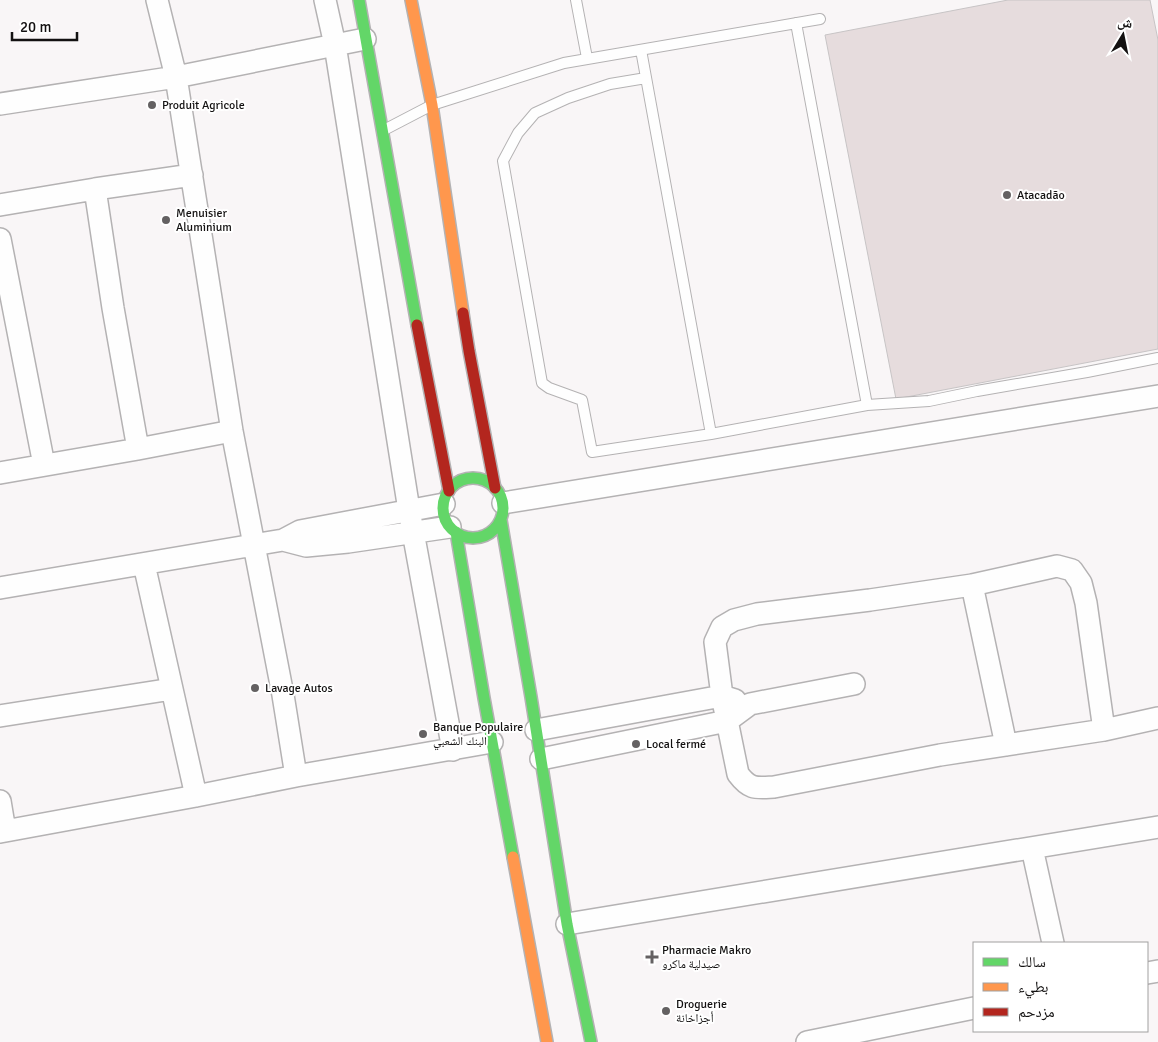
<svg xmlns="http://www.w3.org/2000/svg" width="1158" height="1042" font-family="Signika,'Noto Naskh Arabic',sans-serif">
<rect width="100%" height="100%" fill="#f9f6f7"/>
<path fill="#e6dcdd" stroke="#c7c4c5" d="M 1008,0 L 1150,0 L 1158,40 L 1158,349 L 896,399 L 825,35 Z"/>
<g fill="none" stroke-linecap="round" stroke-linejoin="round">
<g stroke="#b4b2b3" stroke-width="12">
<path id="lane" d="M 576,0 L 587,58
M 796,23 L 867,405
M 641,50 L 711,434
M 646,78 L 610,84 L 568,98 L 535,113 L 518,133 L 503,161 L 542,383 L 549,388 L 582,400 L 592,452 L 711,434 L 867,405 L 929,401 L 977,391 L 1087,372 L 1158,358
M 384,130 L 432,105 L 564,63 L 820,19"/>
</g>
<g stroke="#b4b2b3" stroke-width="24">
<path id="street" d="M 157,0 L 176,77 L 232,431 L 283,695 L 296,776
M 325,0 L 335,45 L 409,510 L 453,750
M 0,104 L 176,77 L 365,39
M 95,189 L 113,308 L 138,449
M 0,205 L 95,189 L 192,175
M 0,239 L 44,465
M 0,473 L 138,449 L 232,431
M 503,503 L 1158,396
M 283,540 L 306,546 L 348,542 L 450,527
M 144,564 L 196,796
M 972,585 L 1006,745
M 0,588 L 283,540 L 300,531 L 444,504
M 0,716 L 172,689
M 536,730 L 722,696 L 735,700
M 1104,730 L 1086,603 L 1081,583 L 1072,570 L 1057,566 L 972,585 L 870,600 L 757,614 L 734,620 L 722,627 L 715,642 L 722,696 L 738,774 C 750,790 756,788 774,787 L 940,755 L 1104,730 L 1158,718
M 541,759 L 727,721 L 750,704 L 854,684
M 0,801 L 5,831
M 0,832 L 196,796 L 296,776 L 492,742
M 1032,848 L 1053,943
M 567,924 L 1158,827
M 1147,973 L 1158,971
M 807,1042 L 974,1008"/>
</g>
<g stroke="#b4b2b3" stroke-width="14">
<path id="fast" d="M 359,0 L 417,325
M443 508a30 30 0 1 1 60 0a30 30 0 1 1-60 0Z
M 501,520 L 531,697 L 567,924 L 591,1042
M 456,532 L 484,698 L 513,857"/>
</g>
<g stroke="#b4b2b3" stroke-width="14">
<path id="slow" d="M 411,0 L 432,105 L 463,313
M 513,857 L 547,1042"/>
</g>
<g stroke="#b4b2b3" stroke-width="14">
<path id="jam" d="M 463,313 L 469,351 L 495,488
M 417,325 L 449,491"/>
</g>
<use href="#lane" stroke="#fefefe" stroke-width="10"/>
<use href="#street" stroke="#fefefe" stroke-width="21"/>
<use href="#fast" stroke="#63d668" stroke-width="11"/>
<use href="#slow" stroke="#ff974d" stroke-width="11"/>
<use href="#jam" stroke="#b3261e" stroke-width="11"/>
</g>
<g fill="#646162" stroke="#fff" stroke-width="2">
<circle cx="152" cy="105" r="5"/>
<circle cx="1007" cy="195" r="5"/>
<circle cx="166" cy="220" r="5"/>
<circle cx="255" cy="688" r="5"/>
<circle cx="423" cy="734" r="5"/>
<circle cx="636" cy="744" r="5"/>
<path d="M649.5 949.5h5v5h5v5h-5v5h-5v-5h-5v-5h5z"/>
<circle cx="666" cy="1011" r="5"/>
</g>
<g text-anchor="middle" stroke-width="4" stroke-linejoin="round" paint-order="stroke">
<g font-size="12" fill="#131111" stroke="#fff" text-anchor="start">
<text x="162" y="109">Produit Agricole</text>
<text x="1017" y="199">Atacadão</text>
<text x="176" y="217">Menuisier<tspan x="176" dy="14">Aluminium</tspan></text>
<text x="265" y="692">Lavage Autos</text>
<text x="433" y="731">Banque Populaire<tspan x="433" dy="14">البنك الشعبي</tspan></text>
<text x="646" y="748">Local fermé</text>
<text x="662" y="954">Pharmacie Makro<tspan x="662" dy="14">صيدلية ماكرو</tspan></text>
<text x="676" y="1008">Droguerie<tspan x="676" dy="14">أجزاخانة</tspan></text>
</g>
</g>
<rect x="973" y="942" width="175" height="90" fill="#ffffff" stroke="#a1a0a0"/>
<rect x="983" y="958" width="25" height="8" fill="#63d668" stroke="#a1a0a0"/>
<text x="1018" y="967" font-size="15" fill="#131111">سالك</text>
<rect x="983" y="983" width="25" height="8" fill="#ff974d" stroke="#a1a0a0"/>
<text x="1018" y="992" font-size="15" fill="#131111">بطيء</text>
<rect x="983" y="1008" width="25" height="8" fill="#b3261e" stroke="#a1a0a0"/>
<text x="1018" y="1017" font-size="15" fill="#131111">مزدحم</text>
<g transform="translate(1123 35) rotate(10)" stroke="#ffffff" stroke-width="4" paint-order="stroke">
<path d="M0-4L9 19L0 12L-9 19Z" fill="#131111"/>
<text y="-8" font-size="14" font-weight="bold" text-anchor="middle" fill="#131111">ش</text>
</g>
<path d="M12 32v8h65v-8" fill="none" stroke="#131111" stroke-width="2.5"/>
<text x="20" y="32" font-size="15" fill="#131111" stroke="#ffffff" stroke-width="4" paint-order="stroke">20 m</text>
</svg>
